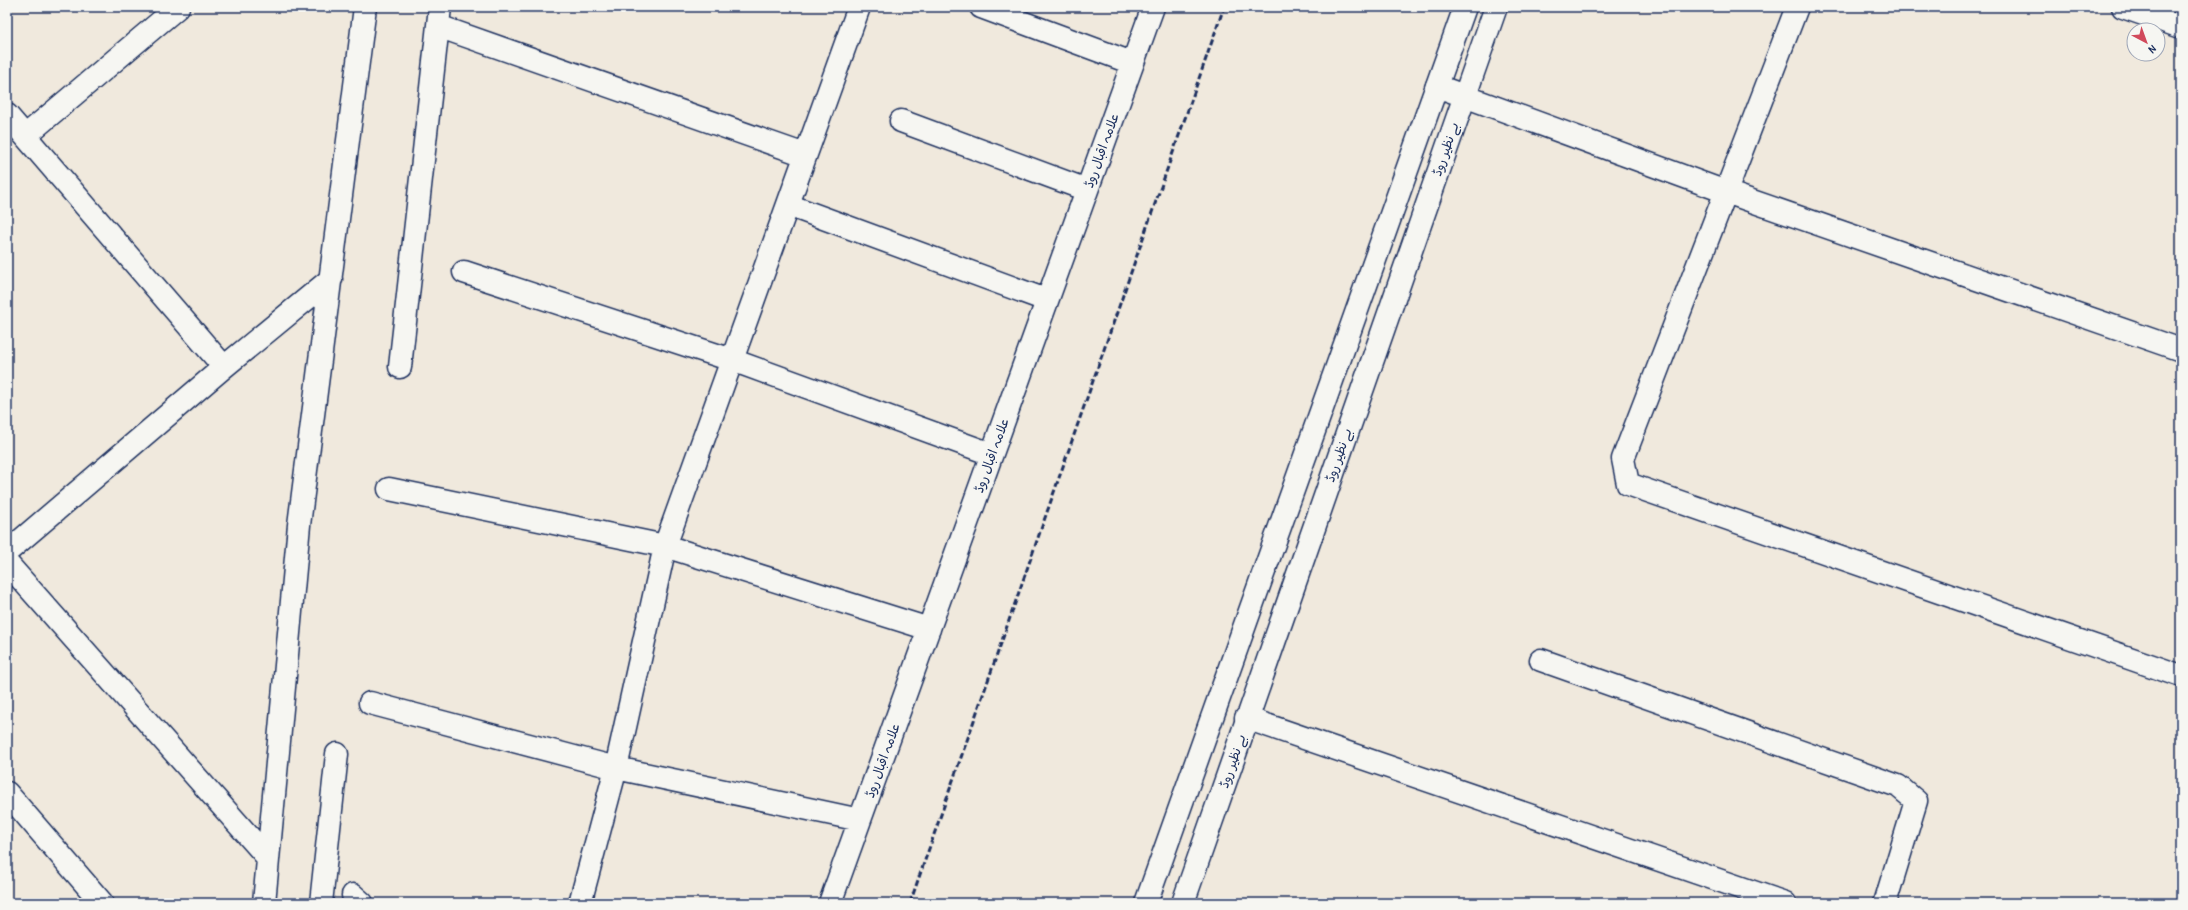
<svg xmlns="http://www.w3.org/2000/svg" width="2188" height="910" font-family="'Patrick Hand','Playpen Sans Arabic',sans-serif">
<rect width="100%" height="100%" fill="#f0e9dd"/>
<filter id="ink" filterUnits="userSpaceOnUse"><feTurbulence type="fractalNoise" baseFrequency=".025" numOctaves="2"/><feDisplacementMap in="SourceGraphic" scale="8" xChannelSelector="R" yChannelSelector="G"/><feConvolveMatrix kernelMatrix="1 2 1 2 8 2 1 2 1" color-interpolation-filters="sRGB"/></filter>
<g filter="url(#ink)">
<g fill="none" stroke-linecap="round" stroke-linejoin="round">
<g stroke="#1b2f5e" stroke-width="25">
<path id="minor" d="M 981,7 L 1132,63
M 1797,7 L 1623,459 L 1628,484 L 2181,676
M 2123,7 L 2181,27
M 438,26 L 805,155
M 1437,86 L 1726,192 L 2181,350
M 7,115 L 224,367
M 901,121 L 1087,190
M 25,136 L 178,7
M 788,205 L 1046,300
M 464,272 L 732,360 L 991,454
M 400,367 L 440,7
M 389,489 L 665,546 L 929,629
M 7,552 L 224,367 L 331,279
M 7,563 L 268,858
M 1541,660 L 1898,786 L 1916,801 L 1885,903
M 370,703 L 616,768 L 860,820
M 1246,718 L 1785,903
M 7,793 L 102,903
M 353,895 L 362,903
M 264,903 L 299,525 L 365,7
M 321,903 L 337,754
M 580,903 L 616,768 L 665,546 L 859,7
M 830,903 L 1153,7"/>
</g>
<g stroke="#1b2f5e" stroke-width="25">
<path id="major" d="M 1146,903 L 1465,7
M 1183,903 L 1496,7"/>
</g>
<use href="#minor" stroke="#f6f6f2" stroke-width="22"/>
<use href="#major" stroke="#f6f6f2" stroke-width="22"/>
<path stroke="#1b2f5e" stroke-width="3" stroke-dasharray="6 3" stroke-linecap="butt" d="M 910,903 L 1224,7"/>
</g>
</g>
<g text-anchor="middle" stroke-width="3" stroke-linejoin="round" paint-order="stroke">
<g font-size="13" fill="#1b2f5e" stroke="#f6f6f2">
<text transform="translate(1445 149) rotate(-71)" y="5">بے نظیر روڈ</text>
<text transform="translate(1101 150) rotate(-70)" y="5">علامہ اقبال روڈ</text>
<text transform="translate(991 455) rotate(-70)" y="5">علامہ اقبال روڈ</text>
<text transform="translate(1338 455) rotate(-71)" y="5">بے نظیر روڈ</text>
<text transform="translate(882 760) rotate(-70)" y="5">علامہ اقبال روڈ</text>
<text transform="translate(1232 761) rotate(-71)" y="5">بے نظیر روڈ</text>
</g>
</g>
<rect width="2188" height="910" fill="none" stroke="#f6f6f2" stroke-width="24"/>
<rect x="12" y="12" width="2164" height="886" fill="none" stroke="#1b2f5e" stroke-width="1.5" filter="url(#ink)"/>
<g transform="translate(2146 42) rotate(139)"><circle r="19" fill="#f6f6f2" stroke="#9ea6b7"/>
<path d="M0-3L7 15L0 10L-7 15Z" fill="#d1495b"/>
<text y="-6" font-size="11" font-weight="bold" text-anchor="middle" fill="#1b2f5e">N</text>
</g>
</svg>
